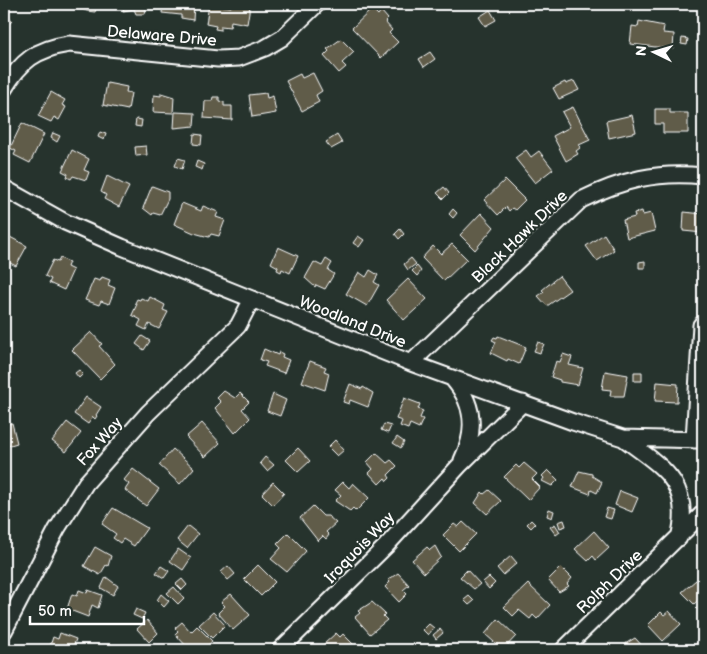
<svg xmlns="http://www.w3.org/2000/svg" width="707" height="654" font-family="'Balsamiq Sans',sans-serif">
<rect width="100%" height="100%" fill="#26332d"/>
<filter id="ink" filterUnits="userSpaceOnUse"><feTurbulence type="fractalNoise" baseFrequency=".02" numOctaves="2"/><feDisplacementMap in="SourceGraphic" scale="10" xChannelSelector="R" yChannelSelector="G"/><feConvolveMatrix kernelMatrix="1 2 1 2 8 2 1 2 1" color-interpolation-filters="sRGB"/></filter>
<g filter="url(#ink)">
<path fill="#615c4a" stroke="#fff" d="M 80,4 L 97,4 L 96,9 L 95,12 L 87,11 L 79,8 Z
M 115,4 L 147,4 L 145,14 L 136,14 L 134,9 L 123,11 L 124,8 L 115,7 Z
M 163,4 L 194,4 L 193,20 L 181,18 L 181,15 L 162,13 Z
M 209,4 L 231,7 L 232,4 L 250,6 L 247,24 L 231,21 L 230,27 L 221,26 L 221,30 L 215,29 L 216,26 L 206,24 Z
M 372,9 L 378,15 L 381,11 L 388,19 L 385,22 L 392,30 L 389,33 L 398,42 L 381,58 L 352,28 Z
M 490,10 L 496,20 L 485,26 L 479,17 Z
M 4,12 L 12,21 L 6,27 L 4,24 Z
M 639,21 L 664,26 L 663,33 L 674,34 L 673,49 L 630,44 L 632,26 L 638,27 Z
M 682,38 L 688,39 L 687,45 L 681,44 Z
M 341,39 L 354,52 L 342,63 L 346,67 L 339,73 L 324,56 L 329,51 L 327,49 Z
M 430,52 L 435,59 L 424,67 L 419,59 Z
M 313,73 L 322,91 L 316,95 L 319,102 L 302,111 L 286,81 L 300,74 L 302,78 Z
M 574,81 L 579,90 L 559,99 L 553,88 L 565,82 L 566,84 Z
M 107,83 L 127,87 L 126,92 L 131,93 L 128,110 L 103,105 Z
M 51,92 L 65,100 L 62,105 L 66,107 L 59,120 L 54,117 L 51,122 L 38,116 Z
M 161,93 L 174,97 L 173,113 L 153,112 L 154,95 L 161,96 Z
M 266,93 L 267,98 L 273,96 L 276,113 L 252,117 L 249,95 Z
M 213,97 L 219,97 L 219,101 L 224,102 L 224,106 L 232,106 L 232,120 L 204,118 L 205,101 L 212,101 Z
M 573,107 L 590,140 L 579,145 L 580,148 L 576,151 L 578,154 L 566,161 L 553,136 L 570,127 L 562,112 Z
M 655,109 L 670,109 L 670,113 L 688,113 L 688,133 L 663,133 L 663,124 L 655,124 Z
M 175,112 L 195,113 L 194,126 L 174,128 Z
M 700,113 L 703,113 L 703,133 L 699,133 Z
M 632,115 L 636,132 L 609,138 L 606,121 Z
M 136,119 L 142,120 L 141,127 L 135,126 Z
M 22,123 L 44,134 L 30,163 L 14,155 L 16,151 L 10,148 Z
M 100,132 L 106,134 L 104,140 L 98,137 Z
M 53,133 L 60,136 L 57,142 L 51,138 Z
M 194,134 L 202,135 L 201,145 L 193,144 Z
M 337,135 L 342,143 L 331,149 L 326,142 Z
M 146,146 L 147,155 L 136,156 L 135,147 Z
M 72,150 L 89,159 L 84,170 L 89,172 L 86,180 L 73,176 L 71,179 L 67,177 L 68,174 L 62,171 Z
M 526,150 L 531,157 L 539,151 L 553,169 L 535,183 L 515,158 Z
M 178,158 L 185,160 L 182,169 L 175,166 Z
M 197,161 L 204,164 L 202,170 L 195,167 Z
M 107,176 L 129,187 L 119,207 L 104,199 L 106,195 L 101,192 Z
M 505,180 L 525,200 L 515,210 L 512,208 L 509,211 L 506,207 L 498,215 L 484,200 Z
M 152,186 L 168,192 L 168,199 L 160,215 L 153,213 L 152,215 L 143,208 Z
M 444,187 L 449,193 L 443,199 L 437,193 Z
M 182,203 L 201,211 L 203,206 L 218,212 L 216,217 L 225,220 L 219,236 L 211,234 L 209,237 L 194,233 L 174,224 Z
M 453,209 L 457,213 L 453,218 L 449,214 Z
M 642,211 L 643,215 L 651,213 L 655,231 L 627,238 L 623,220 L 635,217 L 634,213 Z
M 684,212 L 703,214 L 703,233 L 683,231 Z
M 481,213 L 494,227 L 475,250 L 460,235 Z
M 400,229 L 404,234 L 399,239 L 395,234 Z
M 604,234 L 614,250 L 597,261 L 586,246 Z
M 8,236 L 27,246 L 16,266 L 10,263 L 8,267 L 4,265 L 4,243 Z
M 358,236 L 364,240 L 359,247 L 353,243 Z
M 452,244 L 467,259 L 444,281 L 422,258 L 433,246 L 441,254 Z
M 278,247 L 298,256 L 290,273 L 282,269 L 281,272 L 277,270 L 278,267 L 271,263 Z
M 60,258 L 69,262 L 67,267 L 73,270 L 64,290 L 49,283 L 51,279 L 45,276 L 53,260 L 58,262 Z
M 411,258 L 416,264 L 408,270 L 404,264 Z
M 326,259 L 332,263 L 328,270 L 334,274 L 325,289 L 316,285 L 315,287 L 305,278 L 314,262 L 322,266 Z
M 645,261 L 645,268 L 639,268 L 639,262 Z
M 417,266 L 421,271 L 417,276 L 412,271 Z
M 370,270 L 378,275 L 374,282 L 379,285 L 367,306 L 346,294 L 359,272 L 366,277 Z
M 559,276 L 570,290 L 547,306 L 538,296 L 544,292 L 542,290 Z
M 102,277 L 110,280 L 108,285 L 115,288 L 109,304 L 101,301 L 99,305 L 85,300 L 94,279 L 100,281 Z
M 408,279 L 427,299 L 404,320 L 386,300 Z
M 150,297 L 165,305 L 163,310 L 168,312 L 159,329 L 149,324 L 146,330 L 138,326 L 141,320 L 132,315 L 137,304 L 135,303 L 137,299 L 140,300 L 141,298 L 148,301 Z
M 91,332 L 102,344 L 99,346 L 115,364 L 100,379 L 72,350 Z
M 142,336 L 150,341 L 144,350 L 136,344 Z
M 498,336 L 526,347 L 519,364 L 508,359 L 507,361 L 491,353 L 496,342 L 492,340 L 494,337 L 497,338 Z
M 538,342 L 544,344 L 540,353 L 534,351 Z
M 264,349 L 278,355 L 279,352 L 283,354 L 282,357 L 289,360 L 284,373 L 265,366 L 267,362 L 260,360 Z
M 563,354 L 572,357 L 569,365 L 583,368 L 578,385 L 560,382 L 560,380 L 551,377 L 556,361 L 560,362 Z
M 310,361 L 326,367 L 324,371 L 329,373 L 325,390 L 302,382 Z
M 4,369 L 5,373 L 9,372 L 11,379 L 7,380 L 9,388 L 4,389 Z
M 79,370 L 83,374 L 79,378 L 75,373 Z
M 605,371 L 628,375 L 624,396 L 610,396 L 611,390 L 602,389 Z
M 634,372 L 642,372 L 642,381 L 634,381 Z
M 657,382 L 678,384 L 677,402 L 655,401 Z
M 350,384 L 362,389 L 363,387 L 373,393 L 368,407 L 350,400 L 349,404 L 343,402 Z
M 224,391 L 235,398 L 240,393 L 249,402 L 242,409 L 250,418 L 235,433 L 215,408 L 221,402 L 217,398 Z
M 273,394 L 286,400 L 280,416 L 267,411 Z
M 86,397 L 101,407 L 96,415 L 97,416 L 95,419 L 93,417 L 88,424 L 74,414 Z
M 404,398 L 420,404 L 418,409 L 423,411 L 420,418 L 423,419 L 419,428 L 410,424 L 408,429 L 400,426 L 402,421 L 396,419 Z
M 4,420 L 5,425 L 12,423 L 17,443 L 4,447 Z
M 67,422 L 81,433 L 66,452 L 52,441 Z
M 202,423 L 220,443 L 205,457 L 186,437 Z
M 384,424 L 391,426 L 388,433 L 381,430 Z
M 397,437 L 404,442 L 401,448 L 393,443 Z
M 335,440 L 344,450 L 337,456 L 328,447 Z
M 298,448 L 310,461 L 298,472 L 286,460 Z
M 173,449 L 194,468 L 180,484 L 159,465 Z
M 376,453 L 387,463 L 391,460 L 397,466 L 388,475 L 390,478 L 387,481 L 385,478 L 379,484 L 369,473 L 373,469 L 367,462 Z
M 265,457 L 274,465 L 267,471 L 260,463 Z
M 524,463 L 537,474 L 532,479 L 540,487 L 528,500 L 504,477 L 516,465 L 519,468 Z
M 133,469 L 159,489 L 146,506 L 125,490 L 129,484 L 124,480 Z
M 548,470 L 558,480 L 552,486 L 542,481 L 544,478 L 542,476 Z
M 579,471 L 592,474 L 592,476 L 602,482 L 597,493 L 591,490 L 590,494 L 572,487 Z
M 273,482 L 284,493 L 273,505 L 262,494 Z
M 343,482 L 349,488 L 353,483 L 369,498 L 356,511 L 353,508 L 350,511 L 335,501 L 341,495 L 335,490 Z
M 489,490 L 501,501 L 487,514 L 475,503 L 482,492 L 484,494 Z
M 620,491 L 638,498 L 632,512 L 615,505 Z
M 313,506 L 323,516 L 328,516 L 336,523 L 326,532 L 329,535 L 326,539 L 323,536 L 318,541 L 300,518 Z
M 113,508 L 147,528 L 134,546 L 123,539 L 120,543 L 113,538 L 116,534 L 102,524 Z
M 607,508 L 614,510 L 611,519 L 604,517 Z
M 549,509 L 554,511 L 552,518 L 547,516 Z
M 531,520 L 535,524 L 531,528 L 527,524 Z
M 564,520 L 566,526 L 560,528 L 558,522 Z
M 463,522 L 476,534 L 459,551 L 443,535 L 454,524 L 458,527 Z
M 555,524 L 560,532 L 556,535 L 550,527 Z
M 188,526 L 198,534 L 187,548 L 177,540 Z
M 594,531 L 609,548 L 596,560 L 593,556 L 588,561 L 575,549 Z
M 288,533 L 306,551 L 287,572 L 271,559 L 281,548 L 277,544 Z
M 435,546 L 441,557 L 424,573 L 412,560 L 427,547 L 430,550 Z
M 95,547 L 111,556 L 108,566 L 106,565 L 100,575 L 84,566 Z
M 178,549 L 191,558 L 183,570 L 170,561 Z
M 511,556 L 517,563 L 503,575 L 497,568 Z
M 258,565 L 275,582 L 261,596 L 244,579 Z
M 161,566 L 169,571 L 164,578 L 156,573 Z
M 228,566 L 235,574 L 228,580 L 221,572 Z
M 561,567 L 572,578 L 567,584 L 569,586 L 559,592 L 548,580 Z
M 467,570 L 480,584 L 474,589 L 460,577 Z
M 398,573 L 409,585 L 403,590 L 407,594 L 399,602 L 385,587 L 390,582 L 388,580 Z
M 106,577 L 118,586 L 113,595 L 101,588 Z
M 489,577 L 495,583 L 489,589 L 483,582 Z
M 182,579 L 187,585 L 182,590 L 176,584 Z
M 696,580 L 703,588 L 703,596 L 694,604 L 682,592 Z
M 528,584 L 550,605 L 537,619 L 533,615 L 530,619 L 519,610 L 513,616 L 504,607 Z
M 174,587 L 184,598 L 178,604 L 167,593 Z
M 79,590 L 87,593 L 88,590 L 102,595 L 98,608 L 92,605 L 88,617 L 67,609 L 72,594 L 77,596 Z
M 161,594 L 169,601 L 164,607 L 157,600 Z
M 231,594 L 250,615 L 233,630 L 218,613 L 225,606 L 221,602 Z
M 469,596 L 474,601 L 469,605 L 464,600 Z
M 372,602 L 385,614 L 383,616 L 387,620 L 370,634 L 355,617 L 360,613 L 358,611 Z
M 136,609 L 145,613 L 142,619 L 133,615 Z
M 669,611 L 681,624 L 663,641 L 648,625 L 661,612 L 664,615 Z
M 213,612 L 225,625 L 212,638 L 199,625 Z
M 498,619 L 516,636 L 503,650 L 485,634 Z
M 147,620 L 158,633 L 149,642 L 137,629 Z
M 182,622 L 191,632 L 197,626 L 212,641 L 208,646 L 211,649 L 190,650 L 175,634 L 178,631 L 175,628 Z
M 429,624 L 434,628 L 428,635 L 423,630 Z
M 440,629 L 443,633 L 436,639 L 433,635 Z
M 60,633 L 76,639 L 72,650 L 53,650 L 54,648 L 50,646 L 53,637 L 58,639 Z
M 336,633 L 340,637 L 343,634 L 355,646 L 350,650 L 328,650 L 323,645 Z
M 635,638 L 646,650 L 623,650 L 627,647 L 625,644 Z"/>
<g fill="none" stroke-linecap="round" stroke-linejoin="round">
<g stroke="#fff" stroke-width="19">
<path id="minor" d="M 4,89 C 21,61 36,49 69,44 L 218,59 L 239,58 L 265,48 L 282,38 L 317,4
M 4,188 L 65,222 L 122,247 L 411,363 L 573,422 L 623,438 L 703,440
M 411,363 L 581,200 C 622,180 657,171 703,176
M 452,378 C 474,403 477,430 462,460
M 623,438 C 662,467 693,483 679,538
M 694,440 L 701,325 L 703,325
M 4,631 L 57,529 L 86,483 L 148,413 L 238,326 L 252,299
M 280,650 L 386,546 L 459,466 L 523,403
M 563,650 L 703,513"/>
</g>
<use href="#minor" stroke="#26332d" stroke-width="15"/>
</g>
</g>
<g text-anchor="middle" stroke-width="4.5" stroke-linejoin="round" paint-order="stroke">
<g font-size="16" fill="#fff" stroke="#26332d">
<text transform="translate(162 35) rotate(5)" y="6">Delaware Drive</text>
<text transform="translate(519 236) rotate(-44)" y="6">Black Hawk Drive</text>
<text transform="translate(353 321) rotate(22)" y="6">Woodland Drive</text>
<text transform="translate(99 441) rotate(-48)" y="6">Fox Way</text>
<text transform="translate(359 547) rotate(-46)" y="6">Iroquois Way</text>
<text transform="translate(609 581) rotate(-44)" y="6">Rolph Drive</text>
</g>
</g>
<rect width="707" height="654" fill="none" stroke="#26332d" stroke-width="20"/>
<rect x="10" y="10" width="687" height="634" fill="none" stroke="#fff" stroke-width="2" filter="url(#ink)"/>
<g transform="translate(654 52) rotate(275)" stroke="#26332d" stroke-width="4" paint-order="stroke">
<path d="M0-4L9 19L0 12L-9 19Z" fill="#ffffff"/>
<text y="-8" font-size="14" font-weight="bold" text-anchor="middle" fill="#ffffff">N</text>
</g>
<path d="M30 616v8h114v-8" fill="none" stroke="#ffffff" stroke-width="2.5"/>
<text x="38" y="616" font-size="15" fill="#ffffff" stroke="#26332d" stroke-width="4" paint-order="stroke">50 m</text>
</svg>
